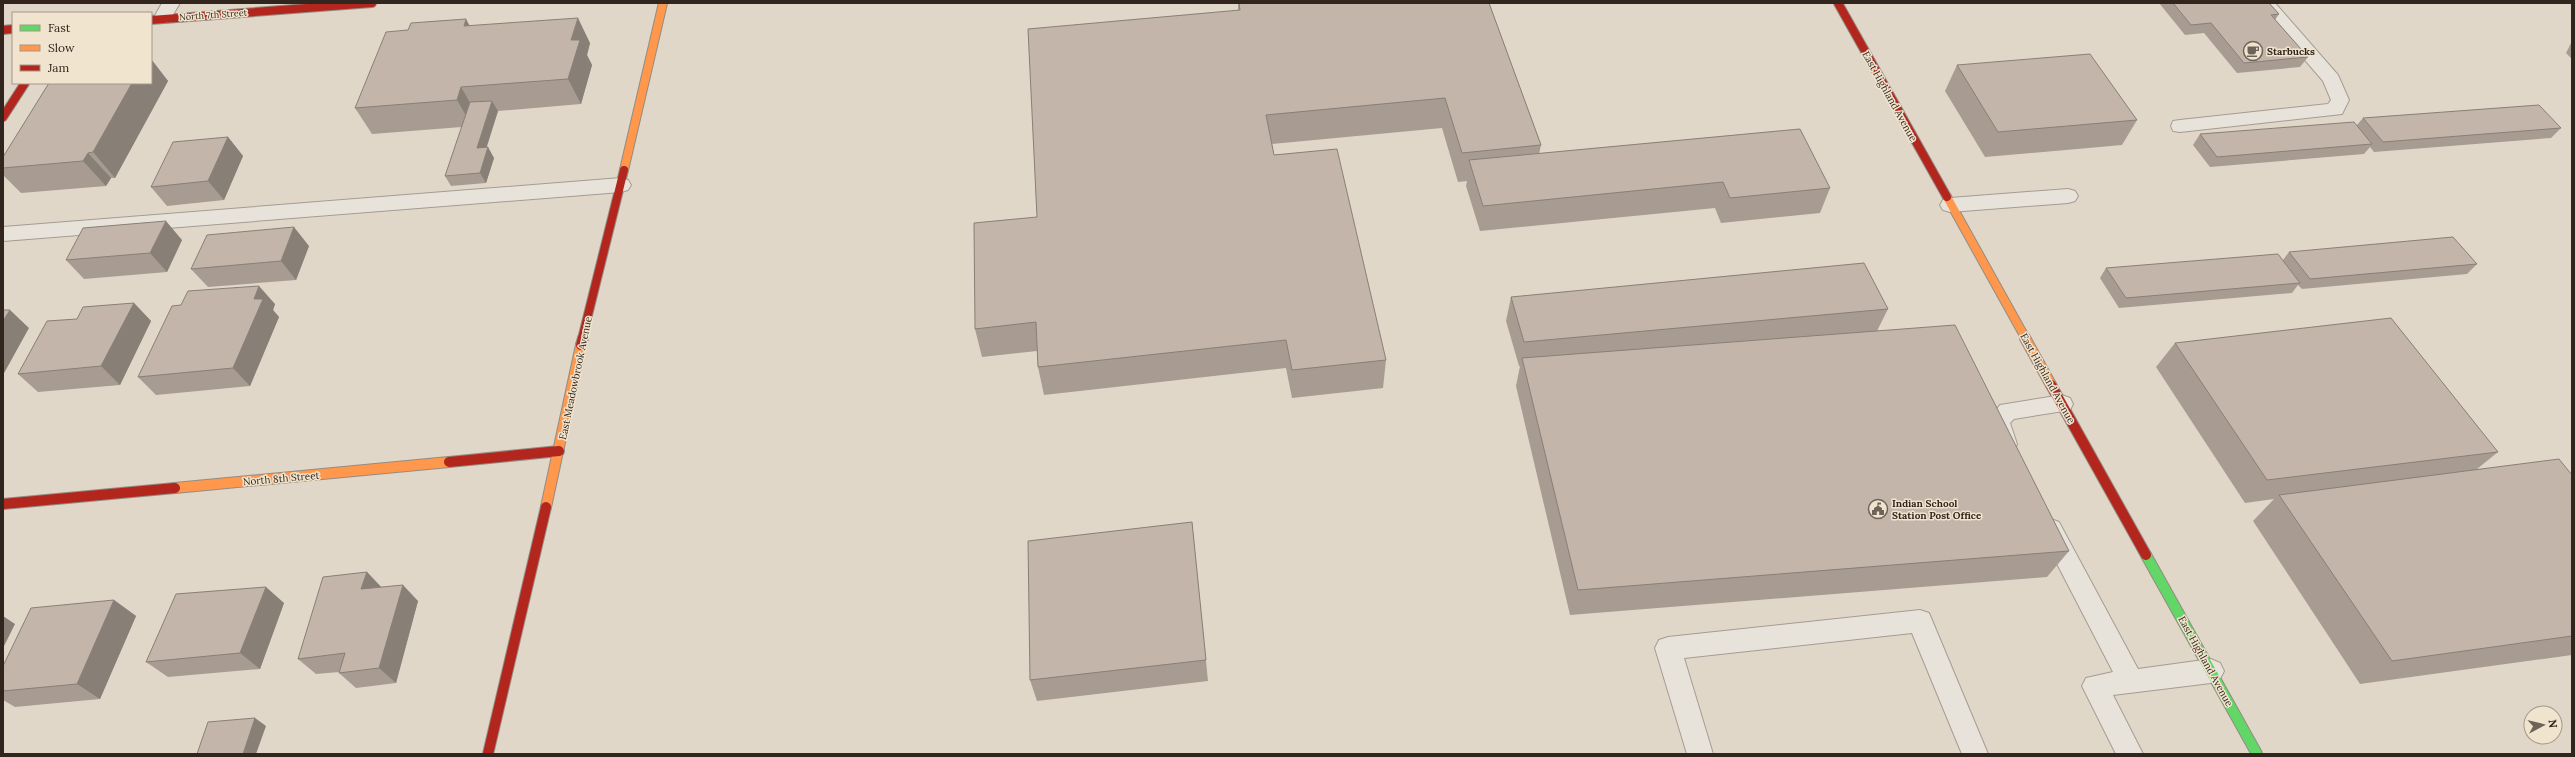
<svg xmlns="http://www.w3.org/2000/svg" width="2575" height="757" font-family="Lora,serif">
<rect width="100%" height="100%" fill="#e0d7c9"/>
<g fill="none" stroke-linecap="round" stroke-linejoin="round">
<g stroke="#a49c93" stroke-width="2">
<path id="lane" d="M 162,3 L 180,3 L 168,23 L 156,23 L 153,19 Z
M 2256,3 L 2275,3 L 2338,75 L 2349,100 L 2342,114 L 2180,132 L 2173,131 L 2171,126 L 2173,121 L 2180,120 L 2328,104 L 2331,100 L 2323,81 Z
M 621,178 L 628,180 L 631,185 L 628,190 L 621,192 L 3,241 L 3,227 Z
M 2068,189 L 2075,191 L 2078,196 L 2075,201 L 2068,203 L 1950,212 L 1943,210 L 1940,205 L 1943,200 L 1950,198 Z
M 2062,395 L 2070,398 L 2073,404 L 2070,410 L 2014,419 L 2010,423 L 2017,444 L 2014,451 L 2006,453 L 1998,451 L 1987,421 L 2000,405 Z
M 2051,519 L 2059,522 L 2138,669 L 2211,659 L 2220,663 L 2224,671 L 2220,679 L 2211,683 L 2113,695 L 2143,754 L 2116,754 L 2082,686 L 2086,678 L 2113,672 L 2039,529 L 2043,522 Z
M 1920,610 L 1929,613 L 1988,754 L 1962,754 L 1912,633 L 1684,658 L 1713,754 L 1687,754 L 1655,648 L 1659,640 L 1668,637 Z"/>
</g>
<g stroke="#948c83" stroke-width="12">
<path id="fast" d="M 2146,555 L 2257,754"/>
</g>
<g stroke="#948c83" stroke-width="10">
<path id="slow-far1" d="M 624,170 L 663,3
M 1947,197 L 2026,339"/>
</g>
<g stroke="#948c83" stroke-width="12">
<path id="slow" d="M 2025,338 L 2051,385
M 175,488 L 449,462
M 546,507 L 581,345"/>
</g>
<g stroke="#948c83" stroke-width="10">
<path id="jam-far1" d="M 1838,3 L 1947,197
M 151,20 L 372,3
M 3,30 L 13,29
M 3,117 L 25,83
M 582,339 L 624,170"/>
</g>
<g stroke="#948c83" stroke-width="12">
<path id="jam" d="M 581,345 L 583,338
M 2051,385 L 2146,555
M 449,462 L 559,451
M 3,504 L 175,488
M 488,754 L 546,507"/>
</g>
<use href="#lane" fill="#e8e3da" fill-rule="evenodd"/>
<use href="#fast" stroke="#63d668" stroke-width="10"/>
<use href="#slow-far1" stroke="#ff974d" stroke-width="8"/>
<use href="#slow" stroke="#ff974d" stroke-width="10"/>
<use href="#jam-far1" stroke="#b3261e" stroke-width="8"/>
<use href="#jam" stroke="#b3261e" stroke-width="10"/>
</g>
<path fill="#a89c92" d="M 1238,3 L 1489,3 L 1541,145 L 1539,154 L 1830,188 L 1820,213 L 1721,223 L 1715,208 L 1480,231 L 1466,186 L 1467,181 L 1458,182 L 1442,128 L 1272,144 L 1274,155 L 1386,360 L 1383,388 L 1292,398 L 1286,368 L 1044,395 L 1038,367 L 1037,351 L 982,357 L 975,329 L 1037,217 L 1238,10 Z
M 2159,3 L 2269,3 L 2279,14 L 2275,20 L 2308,57 L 2300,67 L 2237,73 L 2204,33 L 2185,35 Z
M 470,26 L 590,43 L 587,55 L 592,65 L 581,104 L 498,111 L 486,147 L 494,158 L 486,183 L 451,186 L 445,176 L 462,127 L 372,134 L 355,108 Z
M 2572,41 L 2572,59 L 2566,53 Z
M 151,59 L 168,81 L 115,178 L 111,178 L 106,186 L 21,193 L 3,175 L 3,157 Z
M 1957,65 L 2137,120 L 2122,145 L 1985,157 L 1945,91 Z
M 2363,118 L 2561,128 L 2551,138 L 2374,152 L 2370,147 L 2364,154 L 2210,167 L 2193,145 L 2200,134 L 2357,125 Z
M 228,137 L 243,156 L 224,200 L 167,206 L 151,187 Z
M 182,240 L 167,272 L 84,279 L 66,260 Z
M 309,246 L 296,280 L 208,287 L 191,269 Z
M 2289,252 L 2477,264 L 2467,274 L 2302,289 L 2298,285 L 2292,293 L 2119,308 L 2100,278 L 2106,268 L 2283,260 Z
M 1511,297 L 1888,309 L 1877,331 L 2069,551 L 2047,577 L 1570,615 L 1516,386 L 1520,366 L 1519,366 L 1506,321 Z
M 134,303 L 151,321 L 120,385 L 38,392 L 18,374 Z
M 275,304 L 273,310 L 279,317 L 250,386 L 156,395 L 138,377 Z
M 2175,343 L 2498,452 L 2477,469 L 2572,475 L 2572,655 L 2360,684 L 2253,521 L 2274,499 L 2245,503 L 2156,367 Z
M 1192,522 L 1208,681 L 1037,701 L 1030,680 Z
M 367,572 L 381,587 L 418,601 L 396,683 L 356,688 L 339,673 L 339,672 L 316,674 L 298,659 Z
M 114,600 L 136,616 L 100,699 L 15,707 L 3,700 L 3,666 Z
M 284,603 L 260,669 L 168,677 L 146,662 Z"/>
<path fill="#887f77" d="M 578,18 L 590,43 L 587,55 L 592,65 L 581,104 L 568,79 L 571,40 Z
M 466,19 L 480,45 L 464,26 Z
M 151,59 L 168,81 L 115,178 L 93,152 L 132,83 L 151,83 Z
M 461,87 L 476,113 L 472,126 L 457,100 Z
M 492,101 L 498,111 L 483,159 L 477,148 Z
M 228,137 L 243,156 L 224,200 L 208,181 Z
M 488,147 L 494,158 L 486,183 L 480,173 Z
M 88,153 L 111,178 L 106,186 L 83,161 Z
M 166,221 L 182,240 L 167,272 L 150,253 Z
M 294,227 L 309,246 L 296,280 L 281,261 Z
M 259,286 L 275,304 L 273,310 L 279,317 L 250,386 L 233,368 L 254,299 Z
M 134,303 L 151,321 L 120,385 L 101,366 Z
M 10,310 L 29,328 L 3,375 L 3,321 Z
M 367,572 L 383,589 L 361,589 Z
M 403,585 L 418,601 L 396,683 L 379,668 Z
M 266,587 L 284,603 L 260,669 L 240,653 Z
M 114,600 L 136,616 L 100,699 L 77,684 Z
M 3,616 L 15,624 L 3,648 Z
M 255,718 L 266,726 L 256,754 L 243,754 Z"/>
<path fill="#c3b5aa" stroke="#887f77" d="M 1239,3 L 1489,3 L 1541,145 L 1462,153 L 1445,98 L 1266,115 L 1274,155 L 1337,149 L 1386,360 L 1292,370 L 1286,340 L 1038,367 L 1036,322 L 975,329 L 974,223 L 1037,217 L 1028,29 L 1240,10 Z
M 2173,3 L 2269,3 L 2279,14 L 2271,15 L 2308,57 L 2244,63 L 2211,23 L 2191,25 Z
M 578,18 L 571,40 L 580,40 L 568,79 L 461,87 L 457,100 L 355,108 L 386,32 L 408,30 L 411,23 L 466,19 L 464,26 Z
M 2090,54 L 2137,120 L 1998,132 L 1957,65 Z
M 49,83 L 132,83 L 93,152 L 88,153 L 83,161 L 3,168 L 3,157 Z
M 492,101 L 477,148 L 488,147 L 480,173 L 445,176 L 470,102 Z
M 2539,105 L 2561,128 L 2383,142 L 2363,118 Z
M 2354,122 L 2372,144 L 2217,157 L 2200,134 Z
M 1800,129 L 1830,188 L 1730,198 L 1723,182 L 1483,206 L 1469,160 Z
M 228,137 L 208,181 L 151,187 L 173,142 Z
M 166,221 L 150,253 L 66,260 L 83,228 Z
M 294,227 L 281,261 L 191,269 L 207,235 Z
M 2453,237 L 2477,264 L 2310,279 L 2289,252 Z
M 2278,254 L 2300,283 L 2126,298 L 2106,268 Z
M 1864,263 L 1888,309 L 1524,342 L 1511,297 Z
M 259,286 L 254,299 L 263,299 L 233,368 L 138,377 L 172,306 L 181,305 L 188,291 Z
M 134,303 L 101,366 L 18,374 L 47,321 L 77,319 L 83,307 Z
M 3,310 L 10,310 L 3,321 Z
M 2391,318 L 2498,452 L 2267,480 L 2175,343 Z
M 1955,325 L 2069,551 L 1578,590 L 1522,358 Z
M 2559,459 L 2572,475 L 2572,636 L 2392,661 L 2279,495 Z
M 1192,522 L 1206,660 L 1030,680 L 1028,541 Z
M 367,572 L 361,589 L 403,585 L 379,668 L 339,673 L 345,653 L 298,659 L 323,577 Z
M 266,587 L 240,653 L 146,662 L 176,594 Z
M 114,600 L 77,684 L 3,691 L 3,666 L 31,608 Z
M 255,718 L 243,754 L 197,754 L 208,722 Z"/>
<defs>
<g id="cafe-ring" transform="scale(1)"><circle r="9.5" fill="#f1e4ce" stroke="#6e6359" stroke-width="1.5"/><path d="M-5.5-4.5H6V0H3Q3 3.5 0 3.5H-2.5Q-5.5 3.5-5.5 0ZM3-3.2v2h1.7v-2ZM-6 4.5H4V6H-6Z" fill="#6e6359"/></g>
<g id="civic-ring" transform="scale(1)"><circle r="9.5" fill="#f1e4ce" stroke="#6e6359" stroke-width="1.5"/><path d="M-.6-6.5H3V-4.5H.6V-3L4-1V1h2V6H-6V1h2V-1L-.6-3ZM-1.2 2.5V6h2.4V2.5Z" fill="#6e6359"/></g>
</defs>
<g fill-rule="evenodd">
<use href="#cafe-ring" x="2253" y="51"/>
<use href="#civic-ring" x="1878" y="509"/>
</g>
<g text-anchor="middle" stroke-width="3" stroke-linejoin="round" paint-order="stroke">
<g font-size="9" fill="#31251d" stroke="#f1e4ce">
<text transform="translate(213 15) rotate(-4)" y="3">North 7th Street</text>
</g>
<g font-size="10" font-weight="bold" fill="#31251d" stroke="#f1e4ce" text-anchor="start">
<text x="2267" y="55">Starbucks</text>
<text x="1892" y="507">Indian School<tspan x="1892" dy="12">Station Post Office</tspan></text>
</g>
<g font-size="10" fill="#31251d" stroke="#f1e4ce">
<text transform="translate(1890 96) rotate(61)" y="4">East Highland Avenue</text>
<text transform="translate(575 378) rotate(-78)" y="4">East Meadowbrook Avenue</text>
<text transform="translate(2048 378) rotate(61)" y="4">East Highland Avenue</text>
<text transform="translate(281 478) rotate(-5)" y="4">North 8th Street</text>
<text transform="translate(2206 661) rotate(61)" y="4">East Highland Avenue</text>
</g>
</g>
<rect width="2575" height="757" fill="none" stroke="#31251d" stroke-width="8"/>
<rect x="12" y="12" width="140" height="72" fill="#f1e4ce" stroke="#a49887"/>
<rect x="20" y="25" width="20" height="6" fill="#63d668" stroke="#a49887"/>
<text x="48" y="32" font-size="12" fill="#31251d">Fast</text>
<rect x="20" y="45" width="20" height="6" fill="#ff974d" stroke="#a49887"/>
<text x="48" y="52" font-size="12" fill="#31251d">Slow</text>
<rect x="20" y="65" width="20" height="6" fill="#b3261e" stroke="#a49887"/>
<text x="48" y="72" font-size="12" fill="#31251d">Jam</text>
<g transform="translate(2543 725) rotate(83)"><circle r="19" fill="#f1e4ce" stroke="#a49887"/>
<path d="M0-3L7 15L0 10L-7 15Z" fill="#6e6359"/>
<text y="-6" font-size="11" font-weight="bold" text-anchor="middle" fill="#31251d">N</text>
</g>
</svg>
